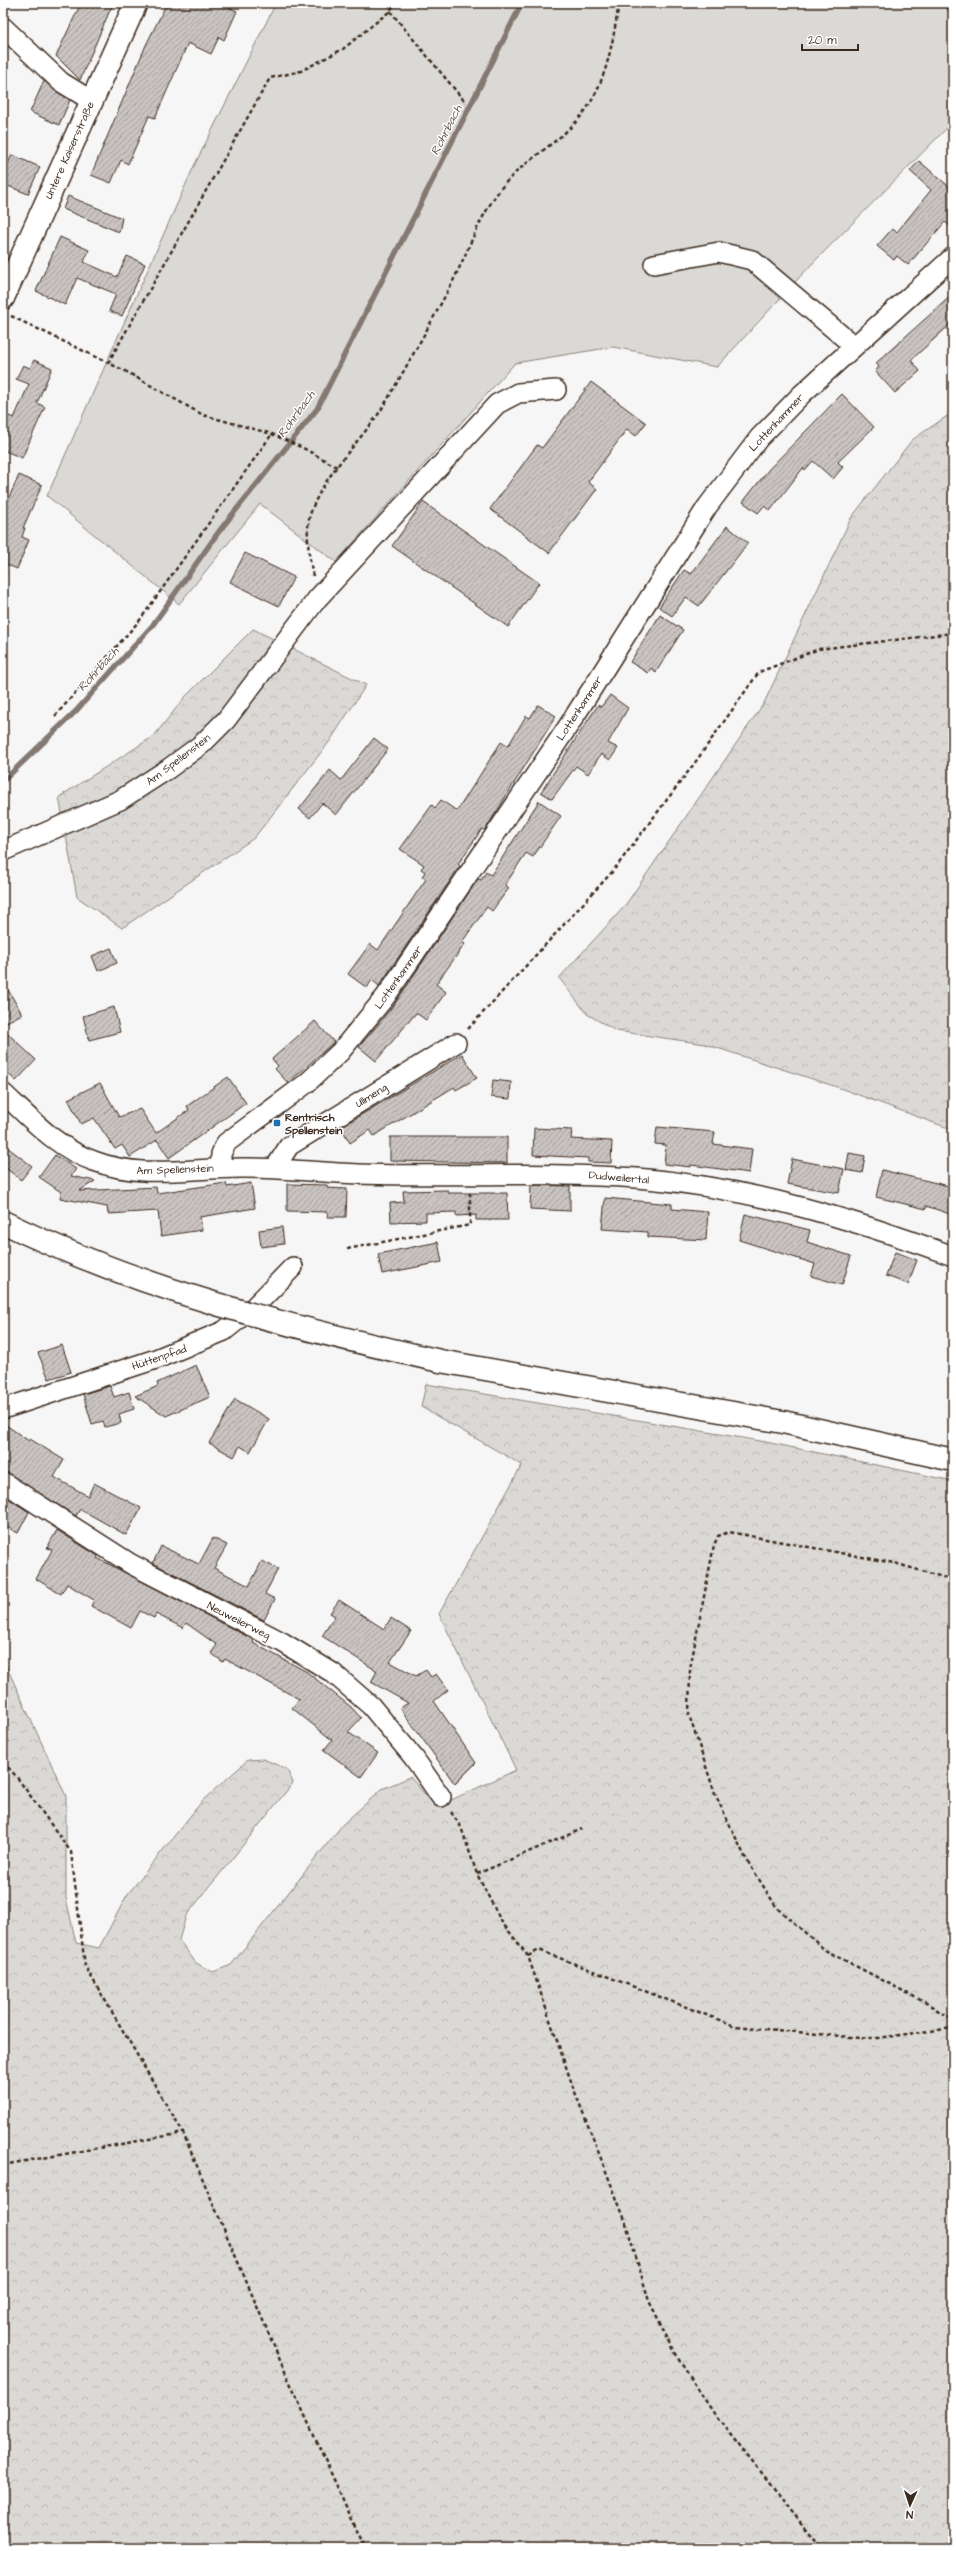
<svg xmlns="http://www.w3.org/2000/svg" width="956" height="2551" font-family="'Architects Daughter',sans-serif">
<defs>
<pattern id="forest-crowns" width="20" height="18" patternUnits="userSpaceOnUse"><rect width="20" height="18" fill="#dbd9d6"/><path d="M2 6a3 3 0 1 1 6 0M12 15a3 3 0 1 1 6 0" fill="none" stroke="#bdbab7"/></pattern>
<pattern id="building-hatch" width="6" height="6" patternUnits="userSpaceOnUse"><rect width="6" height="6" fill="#c9c3c1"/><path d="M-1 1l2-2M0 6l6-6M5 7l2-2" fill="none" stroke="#a49f9c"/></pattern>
</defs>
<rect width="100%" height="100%" fill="#f7f6f6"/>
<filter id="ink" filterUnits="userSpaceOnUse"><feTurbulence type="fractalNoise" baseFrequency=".025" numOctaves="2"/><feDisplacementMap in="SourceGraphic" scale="8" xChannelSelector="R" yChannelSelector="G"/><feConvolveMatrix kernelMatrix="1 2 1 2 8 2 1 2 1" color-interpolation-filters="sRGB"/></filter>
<g filter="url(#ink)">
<path fill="#dbd9d6" stroke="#8b827a" d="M 276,3 L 953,3 L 953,122 L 809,267 L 717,367 L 613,347 L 515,363 L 336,562 L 260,504 L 179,604 L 47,496 L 194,166 Z"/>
<path fill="url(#forest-crowns)" stroke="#8b827a" d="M 953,412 L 953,1130 L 840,1088 L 705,1044 L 616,1031 L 587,1014 L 559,978 L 624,907 L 764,703 L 851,518 L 912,440 Z
M 253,629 L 366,685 L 330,741 L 254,838 L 122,928 L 77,897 L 59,797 L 154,736 L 185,697 Z
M 426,1384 L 766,1442 L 953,1481 L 953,2548 L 3,2548 L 3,1659 L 66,1796 L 66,1898 L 76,1943 L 99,1948 L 127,1895 L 203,1800 L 248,1760 L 263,1759 L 287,1769 L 293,1783 L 186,1916 L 179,1940 L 196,1963 L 213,1972 L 231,1965 L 343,1824 L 382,1789 L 410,1777 L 436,1807 L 516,1770 L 439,1614 L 522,1465 L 421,1407 Z"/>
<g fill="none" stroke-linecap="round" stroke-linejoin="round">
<path stroke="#847972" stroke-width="5.5" d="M 3,781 L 76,711 L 152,626 L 220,530 L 317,409 L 522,3"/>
</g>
<path fill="url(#building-hatch)" stroke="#3b2a1e" d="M 81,3 L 113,3 L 80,80 L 56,56 Z
M 167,3 L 218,3 L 237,11 L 224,40 L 219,37 L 211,54 L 188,43 L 155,118 L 149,116 L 128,164 L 121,160 L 111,183 L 91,175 L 146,45 Z
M 44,81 L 70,100 L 59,125 L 30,112 Z
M 12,155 L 40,167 L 28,194 L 3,184 L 3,174 Z
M 919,161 L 953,190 L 953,229 L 945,222 L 908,265 L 897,256 L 894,260 L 877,246 L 892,229 L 897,232 L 931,190 L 910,171 Z
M 68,196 L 122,218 L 119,232 L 63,209 Z
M 60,237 L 89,250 L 84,262 L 117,277 L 127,256 L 145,264 L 122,316 L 109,311 L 116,294 L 77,278 L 65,305 L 36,291 Z
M 953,294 L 953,322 L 911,360 L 920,371 L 895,393 L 875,371 L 879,367 L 876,363 Z
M 34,360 L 52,368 L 37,403 L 45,407 L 22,458 L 3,450 L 3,414 L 14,418 L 29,384 L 16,379 L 23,365 L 30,368 Z
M 591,382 L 646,423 L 636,436 L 627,429 L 588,482 L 597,489 L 549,553 L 490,509 L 537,445 L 542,448 Z
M 842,394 L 874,427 L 838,462 L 843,467 L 833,479 L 813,461 L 805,470 L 803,468 L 770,511 L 764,506 L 758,513 L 743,502 L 769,469 Z
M 19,475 L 42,485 L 23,528 L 25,528 L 22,537 L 29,540 L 17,569 L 3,563 L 3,500 L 7,502 Z
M 423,502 L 539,583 L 508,627 L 392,546 Z
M 727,526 L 748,543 L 699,606 L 686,597 L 672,616 L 659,607 L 684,570 L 691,574 Z
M 245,553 L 294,577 L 279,606 L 230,582 Z
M 660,615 L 683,630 L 656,672 L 651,668 L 648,673 L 630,662 Z
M 610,695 L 628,708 L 608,743 L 618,748 L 610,760 L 601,754 L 588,774 L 576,766 L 552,799 L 541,792 L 598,705 L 601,707 Z
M 538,705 L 556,716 L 485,830 L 482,829 L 458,864 L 460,866 L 379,986 L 372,980 L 367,988 L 348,974 L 370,944 L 378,950 L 426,879 L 422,877 L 425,872 L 421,869 L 424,865 L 400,849 L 432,805 L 435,808 L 441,800 L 457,811 L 501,742 L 508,746 L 526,716 L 530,718 Z
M 374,738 L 388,749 L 336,815 L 322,803 L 310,818 L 299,809 L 330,770 L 341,780 Z
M 539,801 L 561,816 L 533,857 L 526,853 L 505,885 L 509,888 L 492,911 L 487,907 L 462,942 L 465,944 L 436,984 L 446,992 L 426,1020 L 416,1013 L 376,1061 L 359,1047 L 394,1005 L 478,879 L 481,880 L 486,872 L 491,875 Z
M 111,948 L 117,963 L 98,971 L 92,956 Z
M 3,981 L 22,1014 L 3,1024 Z
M 114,1007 L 120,1032 L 89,1040 L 83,1016 Z
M 315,1021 L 334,1042 L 288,1083 L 275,1069 L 278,1066 L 272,1059 Z
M 3,1029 L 36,1060 L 16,1081 L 3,1069 Z
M 462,1054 L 477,1078 L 456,1090 L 454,1087 L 374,1136 L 370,1130 L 350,1143 L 341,1127 Z
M 228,1077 L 246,1103 L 169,1158 L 157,1140 L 130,1157 L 122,1145 L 115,1149 L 94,1118 L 81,1124 L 68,1099 L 100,1083 L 119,1117 L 140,1109 L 156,1133 L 189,1110 L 187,1106 Z
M 493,1080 L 511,1082 L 510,1099 L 491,1097 Z
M 657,1127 L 715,1132 L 713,1144 L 752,1149 L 749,1173 L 691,1165 L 691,1167 L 664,1164 L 666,1145 L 655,1144 Z
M 534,1128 L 572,1130 L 571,1139 L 612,1141 L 611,1163 L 588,1162 L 588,1158 L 533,1155 Z
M 390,1137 L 507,1137 L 507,1163 L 390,1161 Z
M 3,1144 L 32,1166 L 21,1180 L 3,1166 Z
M 849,1153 L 865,1156 L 862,1173 L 846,1170 Z
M 55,1155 L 76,1169 L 71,1176 L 95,1181 L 79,1191 L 156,1187 L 157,1193 L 226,1183 L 227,1187 L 251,1183 L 255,1208 L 200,1217 L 202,1230 L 161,1236 L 158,1211 L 108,1214 L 107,1207 L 60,1198 L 61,1192 L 39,1177 Z
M 792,1159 L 844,1169 L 839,1193 L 787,1184 Z
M 882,1170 L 953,1187 L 953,1215 L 926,1206 L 926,1209 L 876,1197 Z
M 287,1184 L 327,1185 L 327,1188 L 347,1189 L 346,1217 L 327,1217 L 328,1212 L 287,1211 Z
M 531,1185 L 570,1186 L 570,1211 L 530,1209 Z
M 448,1190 L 448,1193 L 507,1193 L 508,1220 L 476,1220 L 476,1215 L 456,1216 L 456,1212 L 426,1213 L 426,1221 L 391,1222 L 390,1203 L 404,1202 L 403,1191 Z
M 605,1198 L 672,1204 L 672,1209 L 708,1212 L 706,1240 L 648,1237 L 648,1232 L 602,1229 Z
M 745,1214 L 810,1230 L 807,1242 L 851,1256 L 842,1285 L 811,1276 L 815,1264 L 739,1240 Z
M 282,1227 L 284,1244 L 261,1247 L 259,1230 Z
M 438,1242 L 442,1262 L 382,1274 L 378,1254 Z
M 895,1252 L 917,1260 L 908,1284 L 886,1276 Z
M 62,1345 L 71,1372 L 49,1379 L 38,1353 Z
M 196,1365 L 210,1397 L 166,1416 L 135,1396 L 158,1386 L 157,1383 Z
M 110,1386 L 114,1397 L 129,1392 L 134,1409 L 119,1414 L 121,1423 L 105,1427 L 103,1421 L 92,1424 L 83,1394 Z
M 235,1399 L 269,1419 L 250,1452 L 240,1446 L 234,1457 L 209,1443 Z
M 3,1423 L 29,1441 L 30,1439 L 64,1460 L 54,1477 L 88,1496 L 94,1483 L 141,1508 L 126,1535 L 80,1509 L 76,1516 L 3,1471 Z
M 3,1495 L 29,1512 L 18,1533 L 3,1525 Z
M 57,1530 L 98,1556 L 97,1558 L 254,1640 L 253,1643 L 307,1672 L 351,1707 L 361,1718 L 348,1732 L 378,1753 L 361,1777 L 324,1750 L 332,1740 L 292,1708 L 299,1699 L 225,1659 L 223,1662 L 211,1653 L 217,1645 L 186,1623 L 183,1628 L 156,1614 L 154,1618 L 140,1611 L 131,1628 L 91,1606 L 94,1600 L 67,1584 L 61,1594 L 36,1579 L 52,1550 L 47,1548 Z
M 213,1538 L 227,1545 L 214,1568 L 249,1586 L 262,1561 L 278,1569 L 265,1594 L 275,1599 L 264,1620 L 153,1563 L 161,1546 L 199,1564 Z
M 339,1600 L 384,1629 L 391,1618 L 411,1631 L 390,1662 L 416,1676 L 426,1670 L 431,1677 L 436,1674 L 448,1690 L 434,1701 L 476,1763 L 455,1784 L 400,1708 L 408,1703 L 371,1682 L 377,1671 L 322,1636 L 335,1616 L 330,1613 Z"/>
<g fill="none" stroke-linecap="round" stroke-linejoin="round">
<g stroke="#3b2a1e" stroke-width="22">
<path id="minor" d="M 3,27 L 61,82 L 92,101
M 654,264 L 719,252 L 752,260 L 854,346
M 3,851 L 120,800 L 168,769 L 202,744 L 226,720 L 317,599 L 497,404 L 518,393 L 556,390
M 3,1093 C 30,1118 58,1149 94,1161 C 143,1180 194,1167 246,1168 C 284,1168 321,1173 359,1174 C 452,1177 544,1171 637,1178 C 748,1187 849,1218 953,1256
M 221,1167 L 221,1154 L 226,1143 L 307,1083 L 340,1052 L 386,996 L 569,725 L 707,507 L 759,438 L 802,394 L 953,257
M 275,1168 L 289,1146 L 456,1043
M 3,1409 L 156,1359 L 224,1331 L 255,1306 L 293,1267
M 3,1482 L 131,1564 L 282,1642 L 333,1673 L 371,1706 L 414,1758 L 441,1797"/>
</g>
<g stroke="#3b2a1e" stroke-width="25">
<path id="major" d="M 3,298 L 136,3
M 440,1361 L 783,1422 L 953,1460"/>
</g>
<path stroke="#3b2a1e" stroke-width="2.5" stroke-dasharray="4 3" stroke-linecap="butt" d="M 942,3 L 953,13
M 390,11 L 466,103
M 11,316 L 125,371 L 203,415 L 272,434 L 305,449 L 337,467
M 108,363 L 270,78 L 301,71 L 343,49 L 390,11 L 395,3
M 313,576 C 309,556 304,529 312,509 C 328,468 364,439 386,402 C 409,362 432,321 453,281 C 468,251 479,218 499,191 C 518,165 549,149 572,126 C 605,94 612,47 619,3
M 55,716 L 140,620 L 272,434
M 468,1029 L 613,871 L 694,764 L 759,672 L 819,649 L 953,633
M 347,1249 L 470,1225 L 470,1193
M 953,1580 L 894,1563 L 729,1532 L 718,1536 L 714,1545 L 690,1669 L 689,1715 L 715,1794 L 745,1857 L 777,1908 L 825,1950 L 928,2004 L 953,2020
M 3,1762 L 16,1776 L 71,1852 L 85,1966 L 183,2133 L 282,2365 L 365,2548
M 451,1812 L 461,1827 L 477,1874 L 501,1921 L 528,1956 L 573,2087 L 625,2220 L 649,2301 L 679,2360 L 717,2418 L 821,2548
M 477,1874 L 582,1829
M 528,1956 L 539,1950 L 735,2026 L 870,2039 L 953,2028
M 3,2165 L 183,2133"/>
<use href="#minor" stroke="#fff" stroke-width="19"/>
<use href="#major" stroke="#fff" stroke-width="22"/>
<g stroke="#3b2a1e" stroke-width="25" stroke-linecap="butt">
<path id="major-bridge" d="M 3,1222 C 142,1290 290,1327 440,1361"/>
</g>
<use href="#major-bridge" stroke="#fff" stroke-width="22"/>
</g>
</g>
<rect fill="#1f6fb2" stroke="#fff" stroke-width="1.5" x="273" y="1119" width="8" height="8" rx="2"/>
<g text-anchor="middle" stroke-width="3" stroke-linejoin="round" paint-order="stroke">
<g font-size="11" fill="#3b2a1e" stroke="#fff">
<text transform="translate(69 150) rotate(-66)" y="4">Untere Kaiserstraße</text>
<text transform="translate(776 422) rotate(-47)" y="4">Lottenhammer</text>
<text transform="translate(579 708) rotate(-57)" y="4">Lottenhammer</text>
<text transform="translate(178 759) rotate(-37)" y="4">Am Spellenstein</text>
<text transform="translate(398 977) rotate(-55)" y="4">Lottenhammer</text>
<text transform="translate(371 1095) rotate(-32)" y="4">Ullmeng</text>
<text transform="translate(175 1169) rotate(-2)" y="4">Am Spellenstein</text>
<text transform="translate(619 1177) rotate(5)" y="4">Dudweilertal</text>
<text transform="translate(159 1357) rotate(-19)" y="4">Hüttenpfad</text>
<text transform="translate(239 1620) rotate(27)" y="4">Neuweilerweg</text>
</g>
<g font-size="11" font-weight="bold" fill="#3b2a1e" stroke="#fff" text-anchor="start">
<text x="285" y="1121">Rentrisch<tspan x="285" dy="13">Spellenstein</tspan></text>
</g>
<g font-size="12" font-style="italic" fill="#65584f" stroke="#fff">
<text transform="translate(446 130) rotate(-63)" y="4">Rohrbach</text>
<text transform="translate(296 414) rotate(-54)" y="4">Rohrbach</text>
<text transform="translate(98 669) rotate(-48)" y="4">Rohrbach</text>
</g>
</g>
<rect width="956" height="2551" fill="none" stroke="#fff" stroke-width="16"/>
<rect x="8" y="8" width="940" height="2535" fill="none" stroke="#3b2a1e" stroke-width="1.5" filter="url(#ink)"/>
<g transform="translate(910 2505) rotate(183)" stroke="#ffffff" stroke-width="3" paint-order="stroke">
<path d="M0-3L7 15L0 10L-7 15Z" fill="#3b2a1e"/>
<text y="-6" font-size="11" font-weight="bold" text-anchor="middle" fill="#3b2a1e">N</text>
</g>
<path d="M802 44v6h56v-6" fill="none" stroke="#3b2a1e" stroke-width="2"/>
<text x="808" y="44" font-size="12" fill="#3b2a1e" stroke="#ffffff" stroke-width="3" paint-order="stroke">20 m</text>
</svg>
